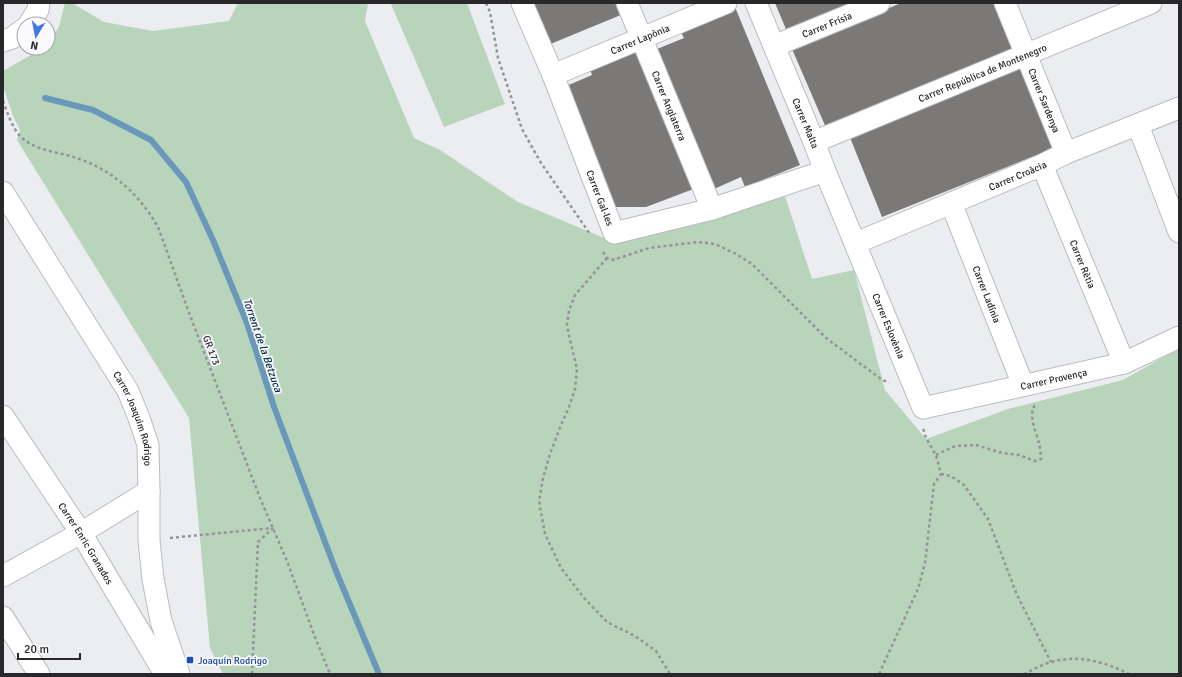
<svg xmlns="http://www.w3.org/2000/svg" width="1182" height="677" font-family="Signika,sans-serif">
<rect width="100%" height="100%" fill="#ecedf0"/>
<path fill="#b8d4ba" d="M 65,3 L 72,3 L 104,22 L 153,31 L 229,21 L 238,3 L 368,3 L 365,21 L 414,138 L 440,150 L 518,202 L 614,242 L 785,196 L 812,279 L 854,270 L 885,390 L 926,439 L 1008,409 L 1123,380 L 1179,348 L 1179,674 L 223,674 L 210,648 L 189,418 L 17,140 L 20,130 L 13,116 L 3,86 L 3,71 L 43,48 L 48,48 L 48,43 L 59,27 Z
M 392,3 L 467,3 L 505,104 L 444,127 L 391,4 Z"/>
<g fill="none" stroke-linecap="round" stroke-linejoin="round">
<path stroke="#6a98ba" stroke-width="6" d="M 45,98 L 93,110 L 151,140 L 186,182 L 213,240 L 247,323 L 274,407 L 336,571 L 379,674"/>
</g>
<path fill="#7b7977" d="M 531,3 L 625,3 L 628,12 L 548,45 Z
M 775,3 L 860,3 L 788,34 Z
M 901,3 L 998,3 L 1018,50 L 827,130 L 792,49 Z
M 735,7 L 800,165 L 745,187 L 741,177 L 714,189 L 657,49 L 684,38 L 680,30 Z
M 639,49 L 696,188 L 646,207 L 614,207 L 564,87 L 592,75 L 590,69 Z
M 1021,66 L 1054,148 L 882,217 L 849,135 Z"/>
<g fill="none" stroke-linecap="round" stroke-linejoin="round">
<g stroke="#bbbcbf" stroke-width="23">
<g id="street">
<path id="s1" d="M 522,3 L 553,75 L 614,233 L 712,209 L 825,171"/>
<path id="s2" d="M 627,3 L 712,209"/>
<path id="s3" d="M 756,3 L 814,142 L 825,171 L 923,408 L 1124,363 L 1179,337"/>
<path id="s4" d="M 1005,3 L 1066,153"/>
<path d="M 29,24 L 38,10 L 39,3"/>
<path d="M 3,41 L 12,38 L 24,29"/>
<path id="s5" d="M 774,46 L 879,3"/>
<path id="s6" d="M 553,75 L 726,3"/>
<path d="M 1138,125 L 1179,232"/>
<path id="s7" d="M 814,142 L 1151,3"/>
<path id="s8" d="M 1042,165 L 1124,363"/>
<path id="s9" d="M 3,192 L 128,391 L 139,418 L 148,445 L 149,491 L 149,540 L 153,579 L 161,621 L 179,674"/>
<path id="s10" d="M 951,203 L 1023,385"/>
<path id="s11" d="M 856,243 L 1042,165 L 1066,153 L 1179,108"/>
<path id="s12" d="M 3,416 L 81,533 L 165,674"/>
<path d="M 3,576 L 81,533 L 149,491"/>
<path d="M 3,617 L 39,674"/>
</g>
</g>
<path stroke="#939497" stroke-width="2.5" stroke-dasharray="3 3" stroke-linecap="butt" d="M 486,3 L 490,12 L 498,58 L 522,129 L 541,163 L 590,234
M 3,101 C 7,112 12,127 20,136 C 34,150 53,151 70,156 C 109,167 138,192 158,227 L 191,318 L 260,498 L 287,561 L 313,632 L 330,674
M 603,252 L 607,258 L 613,260 L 649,248 L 698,242 L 715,244 L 736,254 L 752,264 L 826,338 L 881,379 L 889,383
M 607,258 L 575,295 L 569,311 L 567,325 L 570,340 L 577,369 L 575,389 L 569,407 L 561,425 L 550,454 L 543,478 L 539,501 L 545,534 L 561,568 L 584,598 L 607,622 L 635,636 L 656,651 L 670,674
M 936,455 L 955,446 L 976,445 L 1002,453 L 1019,455 L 1035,461 L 1041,459 C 1041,453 1040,448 1039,443 C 1036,432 1028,414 1035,405
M 941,474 L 951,476 L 964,485 L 988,519 L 1017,595 L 1051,662
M 170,538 L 272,528
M 252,674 L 258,542 L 273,528
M 879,674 L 918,589 L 925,563 L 934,484 L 941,474 L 936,455 L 926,438 L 923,428
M 1024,674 C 1033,670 1042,664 1052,662 C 1078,654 1105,662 1129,674"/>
<use href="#street" stroke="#fff" stroke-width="21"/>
</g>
<rect fill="#1a4fb4" stroke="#fafafe" stroke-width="1.5" x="186" y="656" width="8" height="8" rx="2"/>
<g text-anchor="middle" stroke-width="3.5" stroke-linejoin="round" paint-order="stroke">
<g font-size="10" fill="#28282a" stroke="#fafafe">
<text dy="4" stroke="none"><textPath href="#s5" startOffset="57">Carrer Frísia</textPath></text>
<text dy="4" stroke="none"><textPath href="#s6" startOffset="94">Carrer Lapònia</textPath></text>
<text dy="4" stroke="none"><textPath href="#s7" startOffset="182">Carrer República de Montenegro</textPath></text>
<text dy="4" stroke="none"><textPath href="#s4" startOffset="105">Carrer Sardenya</textPath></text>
<text dy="4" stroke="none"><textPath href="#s2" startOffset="111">Carrer Anglaterra</textPath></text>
<text dy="4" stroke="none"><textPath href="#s3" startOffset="130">Carrer Malta</textPath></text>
<text dy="4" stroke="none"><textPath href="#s11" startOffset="175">Carrer Croàcia</textPath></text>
<text dy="4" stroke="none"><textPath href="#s1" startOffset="210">Carrer Gal·les</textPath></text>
<text dy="4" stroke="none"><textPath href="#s8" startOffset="107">Carrer Rètia</textPath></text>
<text dy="4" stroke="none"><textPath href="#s10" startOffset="98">Carrer Ladínia</textPath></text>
<text dy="4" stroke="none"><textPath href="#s3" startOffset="349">Carrer Eslovènia</textPath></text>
<text transform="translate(212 350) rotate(69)" y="4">GR 173</text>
<text dy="4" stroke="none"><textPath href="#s3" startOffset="572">Carrer Provença</textPath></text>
<text dy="4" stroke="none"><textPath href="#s9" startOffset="263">Carrer Joaquim Rodrigo</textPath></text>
<text dy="4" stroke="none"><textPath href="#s12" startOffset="152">Carrer Enric Granados</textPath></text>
</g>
<g font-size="10" fill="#164399" stroke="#fafafe" text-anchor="start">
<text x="198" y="664">Joaquín Rodrigo</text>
</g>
<g font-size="11" font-style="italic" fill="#082e47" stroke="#fafafe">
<text transform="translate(263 345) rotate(71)" y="4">Torrent de la Betzuca</text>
</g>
</g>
<rect width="1182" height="677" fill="none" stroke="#28282a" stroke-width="8"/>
<g transform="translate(36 36) rotate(190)"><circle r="19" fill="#fafafe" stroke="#a6a6a9"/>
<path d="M0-3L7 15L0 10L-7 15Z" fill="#4178e8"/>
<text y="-6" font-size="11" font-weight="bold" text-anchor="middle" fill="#28282a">N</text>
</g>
<path d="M18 653v6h62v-6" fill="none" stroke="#28282a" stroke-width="2"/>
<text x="24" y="653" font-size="12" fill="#28282a" stroke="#fafafe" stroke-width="3" paint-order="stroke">20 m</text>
</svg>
